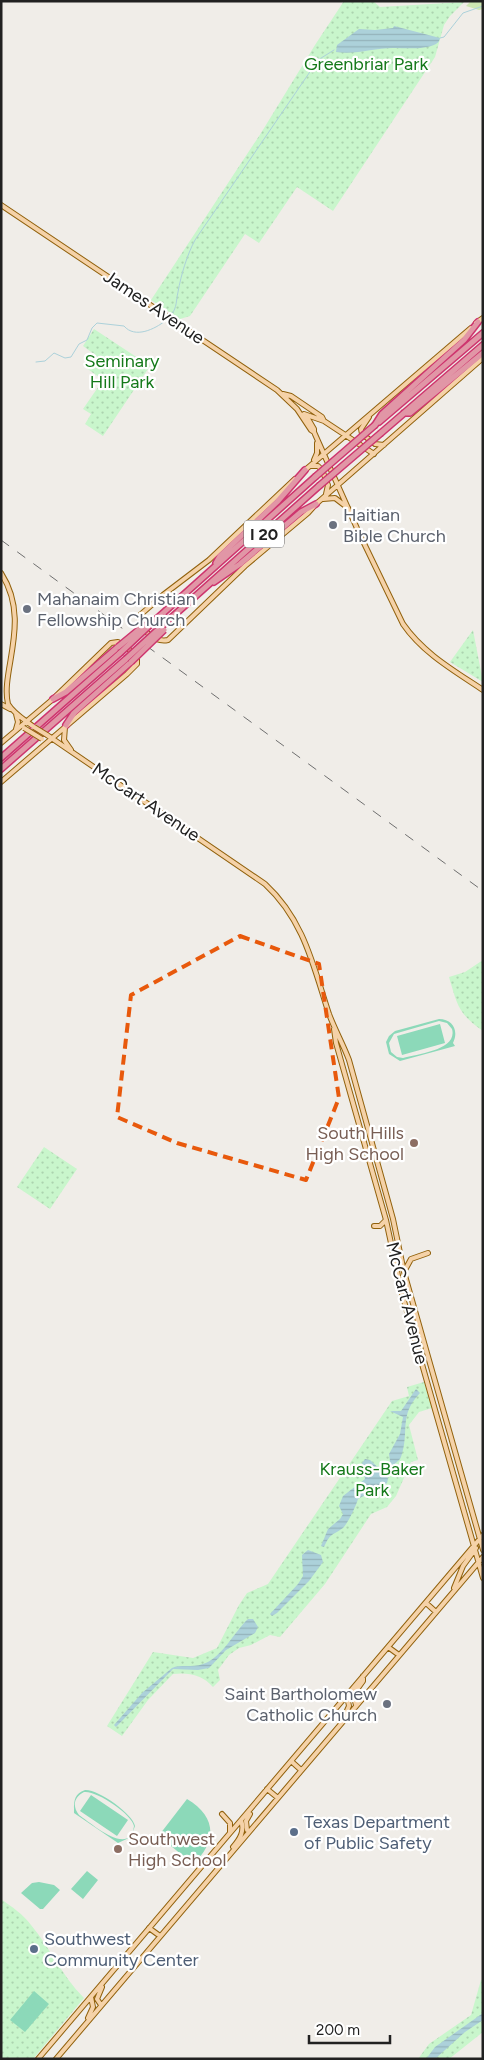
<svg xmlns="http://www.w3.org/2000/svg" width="484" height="2060" font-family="Figtree,sans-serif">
<defs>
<pattern id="grass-tufts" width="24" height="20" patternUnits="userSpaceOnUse" patternTransform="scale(1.25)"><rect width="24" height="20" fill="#cde6b2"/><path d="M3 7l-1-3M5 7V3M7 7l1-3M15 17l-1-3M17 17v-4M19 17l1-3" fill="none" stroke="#b0c599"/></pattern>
<pattern id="park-dots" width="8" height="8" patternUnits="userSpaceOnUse" patternTransform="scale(1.25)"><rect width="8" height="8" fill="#c9f6cc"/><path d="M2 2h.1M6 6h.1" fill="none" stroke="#acd3af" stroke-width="1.8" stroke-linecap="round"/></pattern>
<pattern id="water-rules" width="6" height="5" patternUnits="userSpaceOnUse" patternTransform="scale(1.25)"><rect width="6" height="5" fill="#acd1da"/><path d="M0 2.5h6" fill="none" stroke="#94b3bb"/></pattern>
</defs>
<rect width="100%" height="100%" fill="#f0ede8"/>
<path fill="url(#grass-tufts)" d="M 471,1 L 483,1 L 483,9 L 479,10 L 466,6 Z"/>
<path fill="url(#park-dots)" d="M 344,1 L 373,1 L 380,7 L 464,2 L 450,16 L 444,25 L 435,57 L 333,211 L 297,187 L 259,243 L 245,234 L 190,316 L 180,319 L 151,300 L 261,133 L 315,45 Z
M 94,329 L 150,366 L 103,436 L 85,424 L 91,414 L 83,409 L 103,380 L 85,367 L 94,354 L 83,346 Z
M 473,630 L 483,682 L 450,662 Z
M 483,960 L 483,1031 C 458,1014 457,1004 449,977 L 465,972 Z
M 44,1147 L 77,1169 L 50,1209 L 17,1187 Z
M 424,1382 L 432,1408 L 419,1412 L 409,1425 L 418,1460 L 411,1462 L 396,1496 L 387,1507 L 371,1514 L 325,1584 L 280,1637 L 270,1635 L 251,1645 L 239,1648 L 229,1655 L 218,1670 L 220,1680 L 213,1687 C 203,1675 188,1672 173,1674 L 148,1700 L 122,1736 L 107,1726 L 153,1652 L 193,1658 L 217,1648 L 239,1605 L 247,1593 L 268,1584 L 392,1401 L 409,1396 L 407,1387 Z
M 1,1899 C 12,1907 23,1914 31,1925 C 51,1949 61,1975 84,1998 L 33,2059 L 1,2059 Z
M 481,1980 L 483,1980 L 483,2032 L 449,2059 L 418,2059 L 429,2044 L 471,2015 Z"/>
<path fill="#8cd9b9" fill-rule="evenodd" d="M 439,1019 C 453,1019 459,1031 453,1043 L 455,1046 L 400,1061 L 389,1054 L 386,1042 L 389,1036 L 395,1031 ZM 439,1021 L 447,1023 L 452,1029 C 458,1050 418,1054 403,1058 L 397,1057 L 391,1052 L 389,1043 L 394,1034 Z
M 440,1024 L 445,1043 L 402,1055 L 397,1036 Z
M 85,1790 C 98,1789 133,1814 135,1826 L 131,1837 L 118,1843 L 74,1813 C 74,1803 73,1794 85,1790 ZM 84,1792 C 96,1790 132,1814 134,1826 C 130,1858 91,1823 79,1815 C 72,1806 74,1797 84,1792 Z
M 91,1795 L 128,1820 L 117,1836 L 80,1811 Z
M 187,1799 C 216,1816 218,1841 193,1864 L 160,1837 L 160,1834 Z
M 87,1871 L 98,1880 L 83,1899 L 71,1889 Z
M 39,1882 L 54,1885 L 60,1890 L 43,1909 L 40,1909 L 21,1893 L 32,1883 Z
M 34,1991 L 49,2004 L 25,2032 L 10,2020 Z"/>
<path fill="url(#water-rules)" d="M 394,26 L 440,38 C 439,41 439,42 436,44 C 424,50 406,48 393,48 C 374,48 356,55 336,52 L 337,45 L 359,29 L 375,30 L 393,28 Z
M 416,1389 L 420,1393 C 398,1416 410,1431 401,1457 C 399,1462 393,1464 390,1468 L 387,1466 L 390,1461 L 389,1454 L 400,1434 L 403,1417 L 390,1411 L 401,1411 Z
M 365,1459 L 370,1460 L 387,1476 L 388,1479 L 387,1483 L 358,1499 C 356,1506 348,1523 343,1528 C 332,1536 331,1532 324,1547 L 321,1546 L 328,1529 L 340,1519 L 343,1514 L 339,1506 L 343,1496 L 365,1479 L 362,1463 Z
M 308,1550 L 321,1555 L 323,1562 L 309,1581 L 277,1613 L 272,1616 L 270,1614 L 298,1584 L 303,1576 L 302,1555 Z
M 248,1619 L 253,1619 L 258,1627 L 255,1633 L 226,1650 L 209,1668 L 198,1670 L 173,1669 L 116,1727 L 114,1725 L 142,1693 L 172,1668 C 180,1664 192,1668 203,1664 C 222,1658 234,1632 248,1619 Z
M 483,2013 L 483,2020 L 465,2032 L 435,2059 L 426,2059 L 435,2047 Z"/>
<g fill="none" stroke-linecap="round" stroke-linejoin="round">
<path stroke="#acd1da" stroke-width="1" d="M 440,38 L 444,37 L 463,13 L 483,6
M 172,314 C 177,307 176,301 178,292 C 181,275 187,255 195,240 L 318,60 L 334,50
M 36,362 L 45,361 L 54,353 L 65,358 L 71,357 L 79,344 L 87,340 L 92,328 L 97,323 L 124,326 C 135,339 155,329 165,321"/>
<g stroke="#91610c" stroke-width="6">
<path id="major" d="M 1,205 L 277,390 L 297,409 L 311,430 L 314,432
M 476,323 L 483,318
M 283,394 L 291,396 L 322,417 L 324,421
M 304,414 L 324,421 L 374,454
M 304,417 L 307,417 L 314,429 L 314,432 L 360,535 L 403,624 C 423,653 453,670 483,690
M 369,417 L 361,429 L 362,434 L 375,444 L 384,445
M 314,460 L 317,453 L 317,443
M 311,466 L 318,466 L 322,470 L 328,485 L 326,494
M 304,471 L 471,328
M 295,479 L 209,560 L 163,595 L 139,616 C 139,629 155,643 168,640 L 245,566 L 308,513 L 316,504 L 483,358
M 323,499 L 335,498 L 348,508
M 1,573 C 32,621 0,671 8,704 C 14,714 25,720 34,727
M 1,704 L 10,709
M 65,727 L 64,740 L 71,750
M 16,729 L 18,722 L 16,714
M 47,735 L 265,884 C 304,920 313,965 329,1014 C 335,1030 343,1044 349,1060 L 393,1219 L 404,1272 L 483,1550
M 1,743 L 53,699 L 111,643 L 118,642 L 137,655 L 137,664 L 127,674 L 1,782
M 334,1029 L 336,1043 L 386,1220 L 402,1294 L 483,1578
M 374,1226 L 380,1226 L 386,1220
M 405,1270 L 411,1259 L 428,1253
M 454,1588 L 463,1566 L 476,1548
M 426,1603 L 436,1612
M 388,1647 L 399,1655
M 356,1705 L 353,1695 L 363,1681 L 363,1676
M 345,1715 L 349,1706 L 347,1696
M 291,1761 L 301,1770
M 267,1789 L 278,1798
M 222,1814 L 230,1823 L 230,1832
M 247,1830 L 246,1821 L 250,1814
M 233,1847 C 240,1839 245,1831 241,1820
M 149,1928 L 160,1936
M 101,2005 L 97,1999 L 102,1987
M 88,2018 L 93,2007 L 91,1997
M 38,2059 L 483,1535
M 56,2059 L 483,1557"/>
</g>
<g stroke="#ce356e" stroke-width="8">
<path id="highway" d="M 404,413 L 410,413 L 483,353
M 379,422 L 483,333
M 375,425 L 382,414 L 464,340 L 478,322
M 381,433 L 483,345
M 216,563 L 220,556 L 277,502 L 305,470
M 214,582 L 240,564 L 301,512 L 316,504
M 152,623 L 315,477
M 162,626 L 319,486
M 53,699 L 66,692 L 118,647
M 66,725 L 74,713 L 131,662
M 1,758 L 120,653
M 1,769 L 126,659"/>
</g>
<use href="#major" stroke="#f5d2a8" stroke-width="4"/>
<use href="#highway" stroke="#e196a6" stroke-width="5"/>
<path stroke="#6f6f6f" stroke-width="1" stroke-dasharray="10 10" stroke-linecap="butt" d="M 1,540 L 483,891"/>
<g stroke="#91610c" stroke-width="6" stroke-linecap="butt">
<path id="major-bridge" d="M 34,727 L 47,735
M 24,728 L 42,739"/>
</g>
<g stroke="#ce356e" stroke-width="8" stroke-linecap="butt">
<path id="highway-bridge" d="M 315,477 L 375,425
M 319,486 L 381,433
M 118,647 L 141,628 L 147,625
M 120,653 L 152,623
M 126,659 L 162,626
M 131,662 L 164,630"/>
</g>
<use href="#major-bridge" stroke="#f5d2a8" stroke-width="4"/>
<use href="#highway-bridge" stroke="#e196a6" stroke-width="5"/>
</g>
<path fill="none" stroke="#e8590c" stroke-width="4" stroke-dasharray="10 6" stroke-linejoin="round" d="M 240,936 L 319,964 L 339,1098 L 306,1180 L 177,1143 L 117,1117 L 131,995 Z"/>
<g fill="#6b7280" stroke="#fff" stroke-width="2">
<circle cx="333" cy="525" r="5"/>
<circle cx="27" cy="609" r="5"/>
<circle cx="387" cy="1704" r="5"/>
</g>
<g fill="#8d6e63" stroke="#fff" stroke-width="2">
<circle cx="414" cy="1143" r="5"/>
<circle cx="118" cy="1849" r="5"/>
</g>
<g fill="#5c6f8a" stroke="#fff" stroke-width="2">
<circle cx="294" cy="1832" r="5"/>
<circle cx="34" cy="1949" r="5"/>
</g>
<g text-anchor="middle" stroke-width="4.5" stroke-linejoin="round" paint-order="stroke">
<rect fill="#fff" stroke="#646464" stroke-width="1" x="244" y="520.5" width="40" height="27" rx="4"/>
<g font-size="16" font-weight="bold" fill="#212121">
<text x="264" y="540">I 20</text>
</g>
<g font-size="18" fill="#15791a" stroke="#fff">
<text x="366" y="70">Greenbriar Park</text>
<text x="122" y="367">Seminary<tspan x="122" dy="21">Hill Park</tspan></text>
<text x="372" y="1475">Krauss-Baker<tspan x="372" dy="21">Park</tspan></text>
</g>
<g font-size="18" fill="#212121" stroke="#fff">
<text transform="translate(154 307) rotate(34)" y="6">James Avenue</text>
<text transform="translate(146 802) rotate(34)" y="6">McCart Avenue</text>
<text transform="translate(407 1303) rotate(76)" y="6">McCart Avenue</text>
</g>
<g font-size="18" fill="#5b616d" stroke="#fff" text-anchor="start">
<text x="343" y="521">Haitian<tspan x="343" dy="21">Bible Church</tspan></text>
<text x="37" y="605">Mahanaim Christian<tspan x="37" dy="21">Fellowship Church</tspan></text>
<text x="377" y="1700" text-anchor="end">Saint Bartholomew<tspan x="377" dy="21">Catholic Church</tspan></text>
</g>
<g font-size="18" fill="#785e54" stroke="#fff" text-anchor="end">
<text x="404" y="1139">South Hills<tspan x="404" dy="21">High School</tspan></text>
<text x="128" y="1845" text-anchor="start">Southwest<tspan x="128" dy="21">High School</tspan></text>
</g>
<g font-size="18" fill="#4e5e75" stroke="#fff" text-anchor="start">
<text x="304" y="1828">Texas Department<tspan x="304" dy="21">of Public Safety</tspan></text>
<text x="44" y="1945">Southwest<tspan x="44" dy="21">Community Center</tspan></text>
</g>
</g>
<rect width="484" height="2060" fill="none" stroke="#212121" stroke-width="5"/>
<path d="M309 2035v8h81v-8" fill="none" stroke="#212121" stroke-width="2.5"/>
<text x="316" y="2035" font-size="15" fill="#212121" stroke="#ffffff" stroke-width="4" paint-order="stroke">200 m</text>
</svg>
